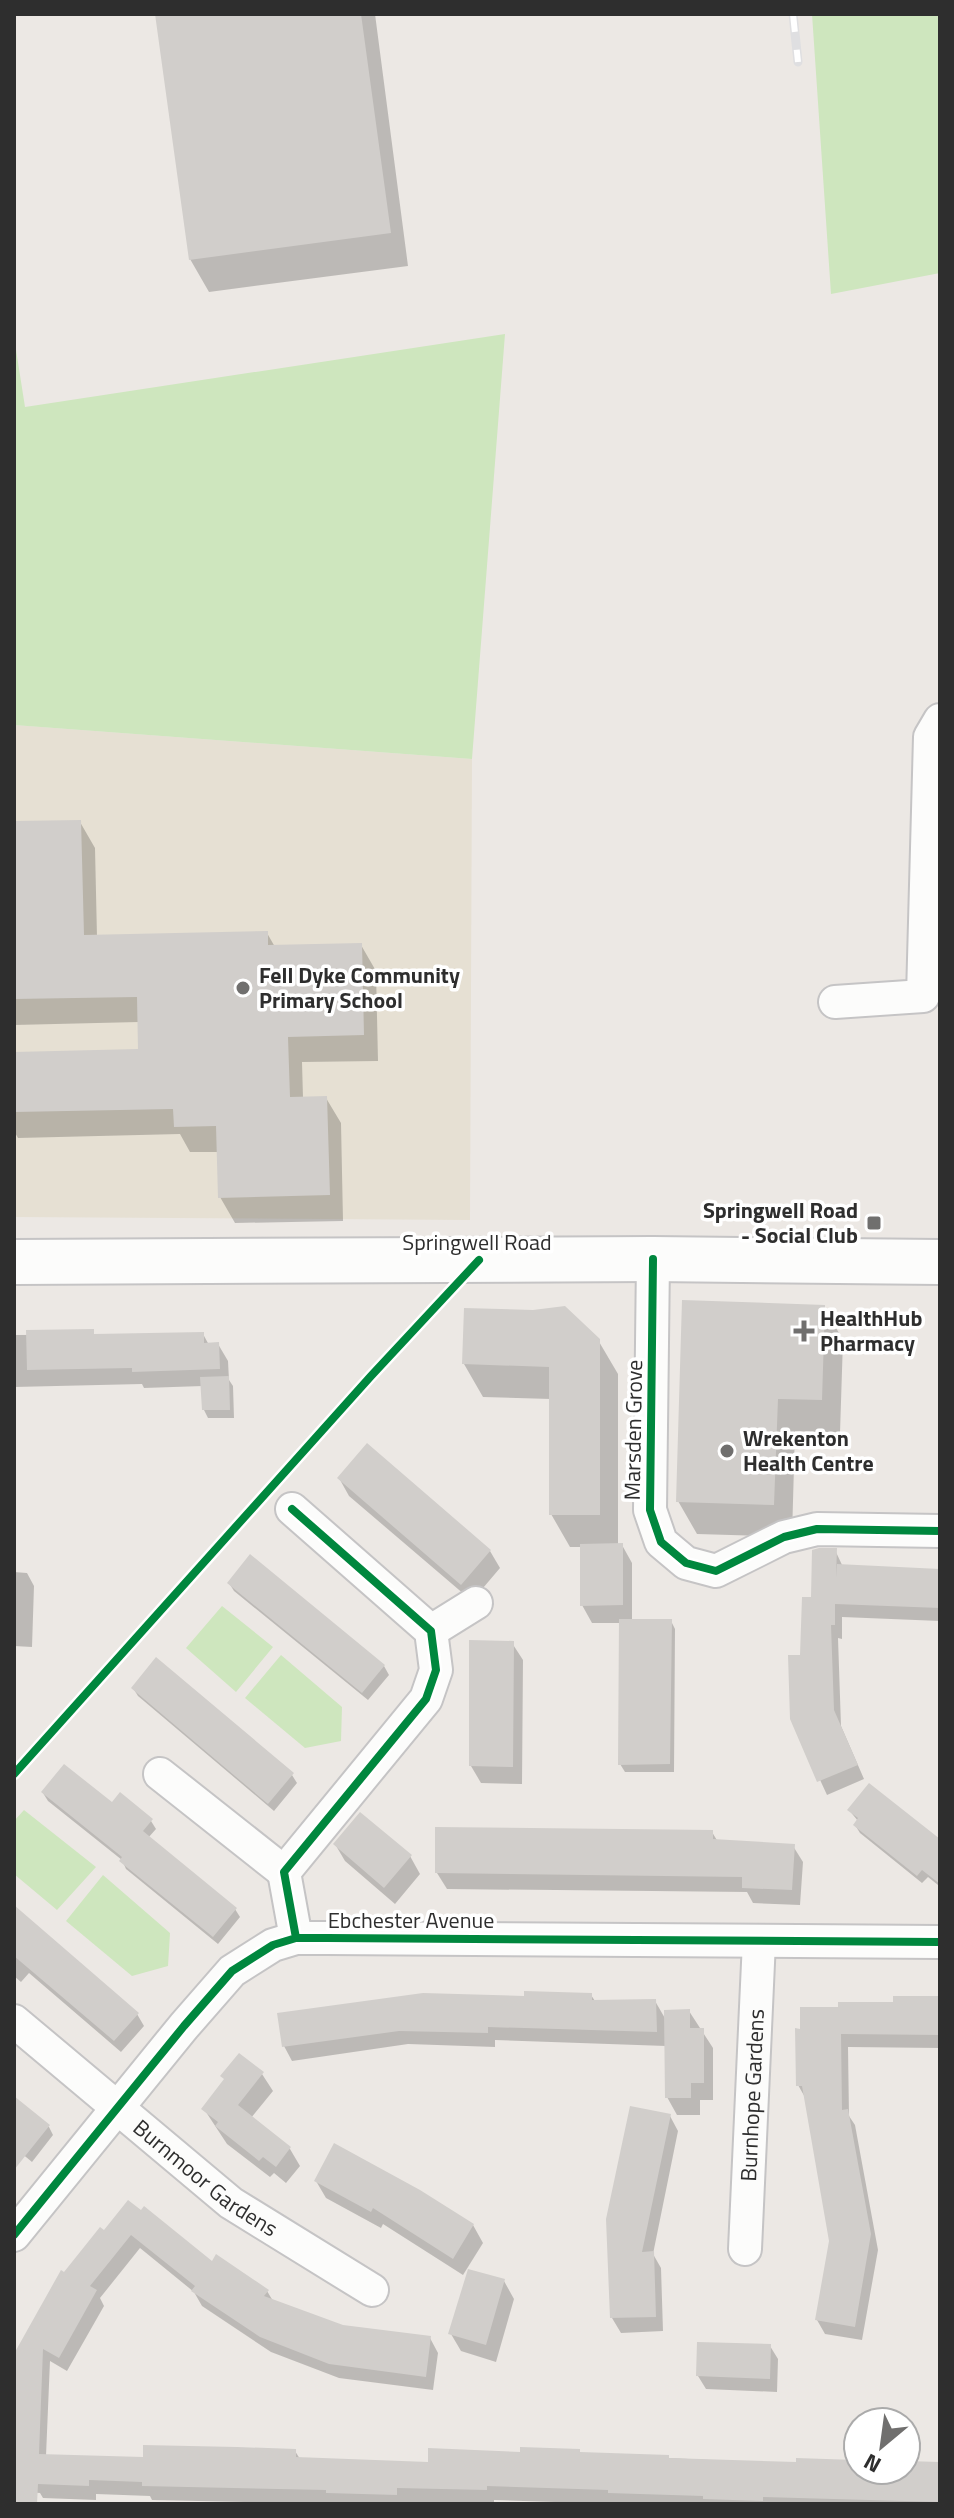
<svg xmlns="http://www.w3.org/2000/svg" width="954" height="2518" font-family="'Titillium Web',sans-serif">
<rect width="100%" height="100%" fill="#ece8e4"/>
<path fill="#e6e0d3" d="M 14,725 L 472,759 L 470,1220 L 14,1217 Z"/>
<path fill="#cee6be" d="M 812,14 L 940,14 L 940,273 L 831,294 Z
M 505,334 L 472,759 L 14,725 L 14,337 L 25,407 Z
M 222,1606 L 273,1647 L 236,1692 L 186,1648 Z
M 281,1655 L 342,1707 L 341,1741 L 305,1748 L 245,1698 Z
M 24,1810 L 96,1867 L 57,1910 L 14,1874 L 14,1821 Z
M 103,1875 L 170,1933 L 168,1966 L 132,1976 L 66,1921 Z"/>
<path fill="#0003" d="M 157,14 L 375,14 L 408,266 L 209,292 L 190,259 Z
M 80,822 L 95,848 L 97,937 L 267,933 L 275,947 L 361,945 L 376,971 L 378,1061 L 302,1062 L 303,1098 L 326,1098 L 341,1123 L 343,1221 L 235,1223 L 220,1197 L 219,1152 L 190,1152 L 180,1134 L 18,1138 L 14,1131 L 14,1054 L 140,1051 L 139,1022 L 14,1025 L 14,823 Z
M 824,1307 L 843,1340 L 840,1433 L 795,1431 L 792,1537 L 697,1534 L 678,1501 Z
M 203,1334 L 209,1345 L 218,1344 L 228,1361 L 229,1380 L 233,1386 L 234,1418 L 208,1418 L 204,1410 L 203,1386 L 144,1388 L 142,1384 L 14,1387 L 14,1335 Z
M 598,1340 L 618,1374 L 618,1545 L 622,1545 L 632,1563 L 632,1621 L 671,1621 L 675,1629 L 674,1772 L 625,1772 L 620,1764 L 621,1623 L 592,1623 L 582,1605 L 582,1547 L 570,1547 L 551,1514 L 551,1399 L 483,1397 L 464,1364 Z
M 339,1478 L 490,1551 L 500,1568 L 472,1601 L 349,1496 Z
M 835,1550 L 843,1567 L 940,1571 L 940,1621 L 842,1617 L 842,1639 L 838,1638 L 841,1726 L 864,1779 L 827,1795 L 792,1719 L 813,1599 Z
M 250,1557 L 384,1666 L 389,1675 L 368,1700 L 234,1591 L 229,1583 Z
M 14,1572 L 27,1573 L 34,1586 L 32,1647 L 14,1646 Z
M 512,1643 L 523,1660 L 522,1784 L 481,1783 L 471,1766 Z
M 133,1688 L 292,1775 L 297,1783 L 274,1811 L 138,1696 Z
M 43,1793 L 112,1805 L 151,1821 L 156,1829 L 148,1838 L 235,1909 L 240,1917 L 218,1944 L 126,1869 L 122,1860 L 48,1801 Z
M 849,1810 L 940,1842 L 938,1885 L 928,1877 L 922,1883 L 860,1833 L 855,1825 L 858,1821 Z
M 712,1832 L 718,1842 L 793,1846 L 803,1862 L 800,1905 L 753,1903 L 747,1892 L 447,1889 L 437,1873 Z
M 335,1844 L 410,1856 L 420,1874 L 395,1904 L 345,1861 Z
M 14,1908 L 137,2014 L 144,2026 L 121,2052 L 29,1973 L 21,1982 L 14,1976 Z
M 591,1995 L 595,2001 L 655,2001 L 666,2020 L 689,2011 L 713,2048 L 713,2100 L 700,2100 L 700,2115 L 677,2115 L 667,2097 L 666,2046 L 495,2040 L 495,2047 L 408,2044 L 292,2061 L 284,2046 L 526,1999 Z
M 940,1999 L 940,2048 L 848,2047 L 849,2116 L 855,2125 L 878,2250 L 862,2340 L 825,2334 L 817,2320 L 831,2241 L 806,2099 L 798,2085 L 840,2009 Z
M 262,2074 L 273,2091 L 251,2118 L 290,2149 L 300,2166 L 286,2183 L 274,2173 L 270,2177 L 227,2144 L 204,2109 Z
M 14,2098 L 49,2127 L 53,2135 L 32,2162 L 14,2147 Z
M 670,2116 L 678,2131 L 653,2254 L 661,2268 L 663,2331 L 621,2333 L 612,2318 Z
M 316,2181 L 473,2225 L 483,2243 L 463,2275 L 383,2224 L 381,2228 L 326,2198 Z
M 128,2203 L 212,2264 L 267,2291 L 273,2301 L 342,2327 L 430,2338 L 438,2353 L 433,2390 L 339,2378 L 271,2352 L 202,2306 L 194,2292 L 140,2248 L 100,2298 L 104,2306 L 67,2371 L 50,2361 L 46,2456 L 145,2459 L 295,2451 L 300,2459 L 430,2464 L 581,2454 L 798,2464 L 798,2460 L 858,2461 L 858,2470 L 906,2470 L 906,2463 L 940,2464 L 940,2504 L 617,2504 L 494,2500 L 494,2504 L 404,2502 L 404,2504 L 334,2504 L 152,2500 L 150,2496 L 96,2494 L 96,2500 L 43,2498 L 40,2493 L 22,2492 L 14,2478 L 14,2389 L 65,2274 L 104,2233 Z
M 504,2281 L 514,2299 L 496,2362 L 461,2351 L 451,2334 Z
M 770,2346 L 778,2359 L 777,2392 L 706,2389 L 698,2376 Z"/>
<path fill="#d1cecb" d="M 155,14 L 361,14 L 391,233 L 189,260 Z
M 81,820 L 84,935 L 268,931 L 268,945 L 362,943 L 364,1035 L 288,1037 L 290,1097 L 327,1096 L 330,1195 L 218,1198 L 216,1126 L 174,1127 L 173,1109 L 14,1112 L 14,1052 L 138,1049 L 137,997 L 14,999 L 14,821 Z
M 682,1300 L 825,1305 L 822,1400 L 778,1399 L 774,1505 L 676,1502 Z
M 565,1306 L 600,1339 L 600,1515 L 549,1515 L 549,1367 L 462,1364 L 464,1308 L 533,1310 Z
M 94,1329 L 94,1334 L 204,1332 L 204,1343 L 219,1342 L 220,1369 L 132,1372 L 132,1368 L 27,1370 L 26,1330 Z
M 229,1376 L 230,1410 L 202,1410 L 200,1377 Z
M 367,1443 L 491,1550 L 461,1585 L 337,1478 Z
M 623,1543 L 623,1605 L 580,1606 L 580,1544 Z
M 819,1548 L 837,1548 L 836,1578 L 837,1564 L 940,1569 L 940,1608 L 835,1604 L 835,1625 L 831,1625 L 834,1710 L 858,1765 L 817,1782 L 790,1719 L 788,1655 L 800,1655 L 802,1597 L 811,1597 L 812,1550 Z
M 250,1554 L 385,1665 L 362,1693 L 227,1583 Z
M 619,1619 L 672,1619 L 670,1764 L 618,1765 Z
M 469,1640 L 514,1641 L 513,1767 L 469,1766 Z
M 156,1657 L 294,1773 L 268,1804 L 131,1688 Z
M 64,1764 L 112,1802 L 120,1792 L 153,1819 L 143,1831 L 237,1908 L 213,1937 L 119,1861 L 122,1857 L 41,1792 Z
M 869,1783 L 940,1839 L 940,1884 L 922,1870 L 917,1876 L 853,1825 L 858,1818 L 847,1810 Z
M 360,1812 L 412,1855 L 384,1888 L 333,1844 Z
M 435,1827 L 713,1830 L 713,1839 L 795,1844 L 792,1890 L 742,1888 L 742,1877 L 435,1873 Z
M 14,1905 L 139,2013 L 114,2041 L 14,1956 Z
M 524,1991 L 592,1993 L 592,2000 L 656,1999 L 657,2032 L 488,2027 L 488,2033 L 399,2031 L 282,2047 L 277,2013 L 423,1993 L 524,1996 Z
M 893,1996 L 940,1996 L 940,2035 L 841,2034 L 842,2110 L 848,2109 L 871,2234 L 855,2327 L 815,2320 L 829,2241 L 802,2086 L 796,2086 L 795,2028 L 800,2029 L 800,2007 L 838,2007 L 838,2002 L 893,2002 Z
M 690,2009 L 690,2028 L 704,2028 L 704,2083 L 691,2083 L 691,2098 L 665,2098 L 664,2010 Z
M 239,2053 L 264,2072 L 238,2105 L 291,2147 L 276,2167 L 263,2157 L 259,2161 L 215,2126 L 218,2122 L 201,2109 L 224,2079 L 220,2076 Z
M 14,2096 L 50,2125 L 14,2170 Z
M 630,2106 L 671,2114 L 642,2252 L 654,2251 L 656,2317 L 610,2318 L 606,2219 Z
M 334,2143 L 420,2190 L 474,2224 L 453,2259 L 373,2208 L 371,2212 L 314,2181 Z
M 128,2200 L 141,2210 L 144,2206 L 212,2261 L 216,2254 L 269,2290 L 264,2296 L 343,2325 L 431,2336 L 426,2377 L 329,2364 L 260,2337 L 191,2291 L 195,2286 L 131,2235 L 90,2286 L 97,2290 L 59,2358 L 43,2349 L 39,2454 L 143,2457 L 143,2445 L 237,2447 L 296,2449 L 296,2457 L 428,2462 L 428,2448 L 520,2452 L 520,2447 L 580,2449 L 580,2452 L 669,2455 L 669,2458 L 796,2462 L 796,2458 L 856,2460 L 856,2470 L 906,2470 L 906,2461 L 940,2462 L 940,2502 L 763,2497 L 763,2501 L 703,2499 L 703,2496 L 608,2493 L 608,2490 L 487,2486 L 487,2490 L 397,2488 L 397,2495 L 326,2493 L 326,2490 L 142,2486 L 142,2482 L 89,2480 L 89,2486 L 38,2484 L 37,2504 L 14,2504 L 15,2352 L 61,2270 L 64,2272 L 100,2227 L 104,2230 Z
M 468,2269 L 505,2279 L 486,2345 L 448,2334 Z
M 697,2342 L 771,2344 L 770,2379 L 696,2376 Z"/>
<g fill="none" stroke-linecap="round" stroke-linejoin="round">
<g stroke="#c5c4c5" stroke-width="36">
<g id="street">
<path d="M 835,1002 L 923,996 L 930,737 L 940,720"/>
<path d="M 653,1259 L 650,1510 L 661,1542 L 686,1563 L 716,1571 L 784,1537 L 817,1529 L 940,1531"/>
<path d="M 292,1509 L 431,1631 L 436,1670 L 426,1699 L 284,1872 L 296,1938"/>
<path d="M 431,1631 L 476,1603"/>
<path d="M 160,1774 L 284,1872"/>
<path id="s1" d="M 14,2021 L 231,2203 L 372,2290"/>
<path d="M 14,2235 L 184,2026 L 232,1971 L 273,1945 L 296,1938 L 327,1938 L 940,1942"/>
<path id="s2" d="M 745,2249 L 759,1941"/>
</g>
</g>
<g stroke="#c5c4c5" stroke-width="48">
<path id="secondary" d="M 14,1262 L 653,1259 L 940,1262"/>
</g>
<use href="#street" stroke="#fcfcfb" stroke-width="32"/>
<use href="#secondary" stroke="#fcfcfb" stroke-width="44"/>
<g stroke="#dfdfe1" stroke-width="9">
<path id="rail" d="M 793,14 L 798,62"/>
</g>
<use href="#rail" stroke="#fff" stroke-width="6" stroke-dasharray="18" stroke-linecap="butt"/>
<g stroke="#fff" stroke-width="13">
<path id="cycleway" d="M 653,1259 L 650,1510 L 661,1542 L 686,1563 L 716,1571 L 784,1537 L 817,1529 L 940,1531
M 292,1509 L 431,1631 L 436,1670 L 426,1699 L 284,1872 L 296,1938
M 14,1774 L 371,1376 L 479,1260
M 14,2235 L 184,2026 L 232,1971 L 273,1945 L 296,1938 L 327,1938 L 940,1942"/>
</g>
<use href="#cycleway" stroke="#00873e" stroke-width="8"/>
</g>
<g fill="#706f6e" stroke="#fff" stroke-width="3">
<circle cx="243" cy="988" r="8"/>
<rect x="866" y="1215" width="16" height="16" rx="4"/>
<path d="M800 1319h8v8h8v8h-8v8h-8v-8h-8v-8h8z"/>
<circle cx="727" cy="1451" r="8"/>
</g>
<g text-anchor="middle" stroke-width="7" stroke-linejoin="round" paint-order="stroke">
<g font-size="22" font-weight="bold" fill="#2e2e2e" stroke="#fff" text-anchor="start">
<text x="259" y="983">Fell Dyke Community<tspan x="259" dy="25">Primary School</tspan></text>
<text x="858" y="1218" text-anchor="end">Springwell Road<tspan x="858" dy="25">- Social Club</tspan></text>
<text x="820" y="1326">HealthHub<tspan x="820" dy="25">Pharmacy</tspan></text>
<text x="743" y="1446">Wrekenton<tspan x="743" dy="25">Health Centre</tspan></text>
</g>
<g font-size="22" fill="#2e2e2e" stroke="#fff">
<text x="477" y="1250">Springwell Road</text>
<text transform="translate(633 1430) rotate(-89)" y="8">Marsden Grove</text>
<text x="411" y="1928">Ebchester Avenue</text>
<text dy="8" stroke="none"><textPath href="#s2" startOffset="154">Burnhope Gardens</textPath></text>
<text dy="8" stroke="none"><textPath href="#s1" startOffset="248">Burnmoor Gardens</textPath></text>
</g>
</g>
<rect width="954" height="2518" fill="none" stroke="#2e2e2e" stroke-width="32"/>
<g transform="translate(882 2446) rotate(209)"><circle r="38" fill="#ffffff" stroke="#ababab" stroke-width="2"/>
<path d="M0-6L14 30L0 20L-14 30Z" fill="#706f6e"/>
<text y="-12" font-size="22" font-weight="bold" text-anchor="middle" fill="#2e2e2e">N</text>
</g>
</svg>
